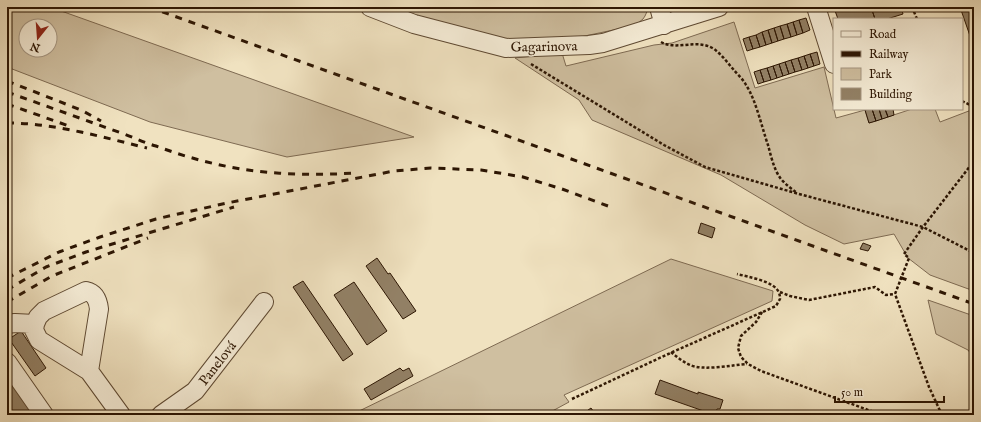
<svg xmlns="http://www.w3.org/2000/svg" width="981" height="422" font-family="'IM FELL English',serif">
<rect width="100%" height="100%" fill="#f0e2c0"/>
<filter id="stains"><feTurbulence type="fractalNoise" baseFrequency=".005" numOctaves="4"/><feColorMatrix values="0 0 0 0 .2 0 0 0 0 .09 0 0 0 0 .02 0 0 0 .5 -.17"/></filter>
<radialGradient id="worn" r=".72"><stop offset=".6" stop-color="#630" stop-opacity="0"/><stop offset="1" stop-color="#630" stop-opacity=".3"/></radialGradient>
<path fill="#cfbfa0" stroke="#7e6a52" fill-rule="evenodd" d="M 7,7 L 50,7 L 414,137 L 287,157 L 150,122 L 7,67 ZM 26,26 L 50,26 L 50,50 L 26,50 Z
M 393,7 L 649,7 L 645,16 L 643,19 L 638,23 L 623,28 L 575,38 L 506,41 L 434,22 Z
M 734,22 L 755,88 L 824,67 L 836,118 L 865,110 L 869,123 L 912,109 L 935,109 L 940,122 L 974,109 L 974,291 L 930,275 L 908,258 L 894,234 L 844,244 L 805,225 L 721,175 L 592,120 L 579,100 L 515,58 L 562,53 L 566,66 L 654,45 L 672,43 Z
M 671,259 L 773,291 L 772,301 L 564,395 L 569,402 L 545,415 L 354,415 L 353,414 Z
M 928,300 L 974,316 L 974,358 L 968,350 L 936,334 Z"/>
<path fill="#928065" stroke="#2d1603" d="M 838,7 L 871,7 L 875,19 L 838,19 L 834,8 Z
M 871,7 L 901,7 L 903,14 L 887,19 L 875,19 Z
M 960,7 L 974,7 L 974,31 L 969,33 Z
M 806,18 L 810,30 L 803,33 L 799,20 Z
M 799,20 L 803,33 L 797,35 L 793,22 Z
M 793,22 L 797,35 L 791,37 L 787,24 Z
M 787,24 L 791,37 L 784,39 L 780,26 Z
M 780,26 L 784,39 L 778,41 L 774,28 Z
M 774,28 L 778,41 L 772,43 L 768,30 Z
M 768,30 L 772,43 L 766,45 L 762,32 Z
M 974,31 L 974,49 L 969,33 Z
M 762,32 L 766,45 L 760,47 L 756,35 Z
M 756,35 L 760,47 L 753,49 L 749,37 Z
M 749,37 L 753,49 L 747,51 L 743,39 Z
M 817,52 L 820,64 L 814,66 L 810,54 Z
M 810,54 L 814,66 L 808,68 L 804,56 Z
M 804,56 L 808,68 L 802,70 L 798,58 Z
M 798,58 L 802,70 L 795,72 L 791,60 Z
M 791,60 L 795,72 L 789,74 L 785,62 Z
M 785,62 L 789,74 L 783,76 L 779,64 Z
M 779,64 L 783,76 L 777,78 L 773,66 Z
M 773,66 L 777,78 L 771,80 L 767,68 Z
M 767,68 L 771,80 L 764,82 L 760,70 Z
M 760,70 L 764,82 L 758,84 L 754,72 Z
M 869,109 L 872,109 L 876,121 L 869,123 L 865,110 Z
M 872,109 L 879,109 L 882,119 L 876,121 Z
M 879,109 L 885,109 L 888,117 L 882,119 Z
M 885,109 L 893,109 L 894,115 L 888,117 Z
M 701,223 L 715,228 L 712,238 L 698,233 Z
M 863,243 L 871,246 L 868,251 L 860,249 Z
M 377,258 L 388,274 L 390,273 L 416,311 L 403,319 L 366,266 Z
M 303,281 L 353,354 L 343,361 L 293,287 Z
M 354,282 L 387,331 L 367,345 L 334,295 Z
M 21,331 L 46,368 L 35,376 L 9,339 Z
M 400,368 L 403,371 L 409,368 L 413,376 L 371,400 L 364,389 Z
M 7,374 L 36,415 L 7,415 Z
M 660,380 L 698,394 L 698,392 L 723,400 L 720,409 L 717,409 L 715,415 L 655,394 Z
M 591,408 L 596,415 L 581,415 Z"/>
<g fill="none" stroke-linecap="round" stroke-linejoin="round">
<g stroke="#5e4932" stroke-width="20">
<path id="minor" d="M 370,7 L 414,24 L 506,48 L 589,45 L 603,43 L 719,7
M 659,7 L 664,25
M 816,7 L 834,64
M 7,324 L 15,323 L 35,324
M 7,362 L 44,415
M 89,371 L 99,309 C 98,300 95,293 86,291 L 44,311 L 38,317 L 35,324 L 34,330 L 39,340 L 89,371 L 121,415
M 161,415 L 195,391 L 264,302"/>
</g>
<path stroke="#2d1603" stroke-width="2.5" stroke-dasharray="3 2" stroke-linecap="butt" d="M 912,7 L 917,19
M 661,42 C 677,51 697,38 714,49 C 721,54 727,62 733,69 C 737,74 743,79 746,85 C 756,100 762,128 768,145 C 771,156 774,170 781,179 C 786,185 792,189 797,193
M 531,64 L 664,145 L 705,167 L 799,194 L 923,227 L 974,253
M 962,101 L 974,107
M 780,292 L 790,296 L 809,300 L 875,287 L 886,295 L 895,294
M 762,312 L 756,322 L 741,336 L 738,348 L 741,357 L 748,364 L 761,371 L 882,415
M 671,352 C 677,357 683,362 690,365 C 703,371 733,365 747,364
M 572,399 L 666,355 L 776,306 L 780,299 C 780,297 780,295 779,293 C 775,281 748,277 737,274
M 942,415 L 929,387 L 895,294 L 909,258 L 904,254 L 923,227 L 974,161"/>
<use href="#minor" stroke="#f5ecd6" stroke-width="18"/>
<path stroke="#2d1603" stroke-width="3" stroke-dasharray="7 7" stroke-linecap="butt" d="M 149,7 L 974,304
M 7,81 L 81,110 L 101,121
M 7,92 C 46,106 85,120 124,134 C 135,138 145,143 156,146 C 188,158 222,167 256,171 C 289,175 322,175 356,173
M 7,104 L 69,126
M 7,123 C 54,123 102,137 147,148
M 7,278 L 59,252 L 100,237 L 156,219 L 227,203 L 394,171 L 431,168 L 481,170 L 523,177 L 562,189 L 608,206
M 7,290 L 46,267 L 86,252 L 234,207
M 7,302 L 52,276 L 148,238"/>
</g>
<g text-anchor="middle" stroke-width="3" stroke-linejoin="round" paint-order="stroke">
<g font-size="14" fill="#2d1603" stroke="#f5ecd6">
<text transform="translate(544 46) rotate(-1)" y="5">Gagarinova</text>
<text transform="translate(217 363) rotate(-52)" y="5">Panelová</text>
</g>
</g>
<rect width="981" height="422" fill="none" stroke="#f0e2c0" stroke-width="24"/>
<rect x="8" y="8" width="965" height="406" fill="none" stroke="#2d1603" stroke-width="2"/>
<rect x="12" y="12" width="957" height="398" fill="none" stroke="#2d1603"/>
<rect x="833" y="18" width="130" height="92" fill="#f5ecd6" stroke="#a59682"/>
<rect x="841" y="31" width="20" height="6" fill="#f5ecd6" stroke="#a59682"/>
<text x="869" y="38" font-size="12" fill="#2d1603">Road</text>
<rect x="841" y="51" width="20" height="6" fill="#2d1603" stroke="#a59682"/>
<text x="869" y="58" font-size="12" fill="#2d1603">Railway</text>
<rect x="841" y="68" width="20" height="12" fill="#cfbfa0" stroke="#a59682"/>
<text x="869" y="78" font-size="12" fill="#2d1603">Park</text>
<rect x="841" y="88" width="20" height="12" fill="#928065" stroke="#a59682"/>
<text x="869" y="98" font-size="12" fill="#2d1603">Building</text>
<g transform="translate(38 38) rotate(197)"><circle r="19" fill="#f5ecd6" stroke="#a59682"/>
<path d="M0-3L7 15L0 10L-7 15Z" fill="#8f2418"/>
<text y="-6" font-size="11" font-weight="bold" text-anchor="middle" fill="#2d1603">N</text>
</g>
<path d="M835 396v6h109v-6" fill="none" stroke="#2d1603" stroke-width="2"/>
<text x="841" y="396" font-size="12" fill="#2d1603" stroke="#f5ecd6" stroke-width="3" paint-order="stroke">50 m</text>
<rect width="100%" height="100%" filter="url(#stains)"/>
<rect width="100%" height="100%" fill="url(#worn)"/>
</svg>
